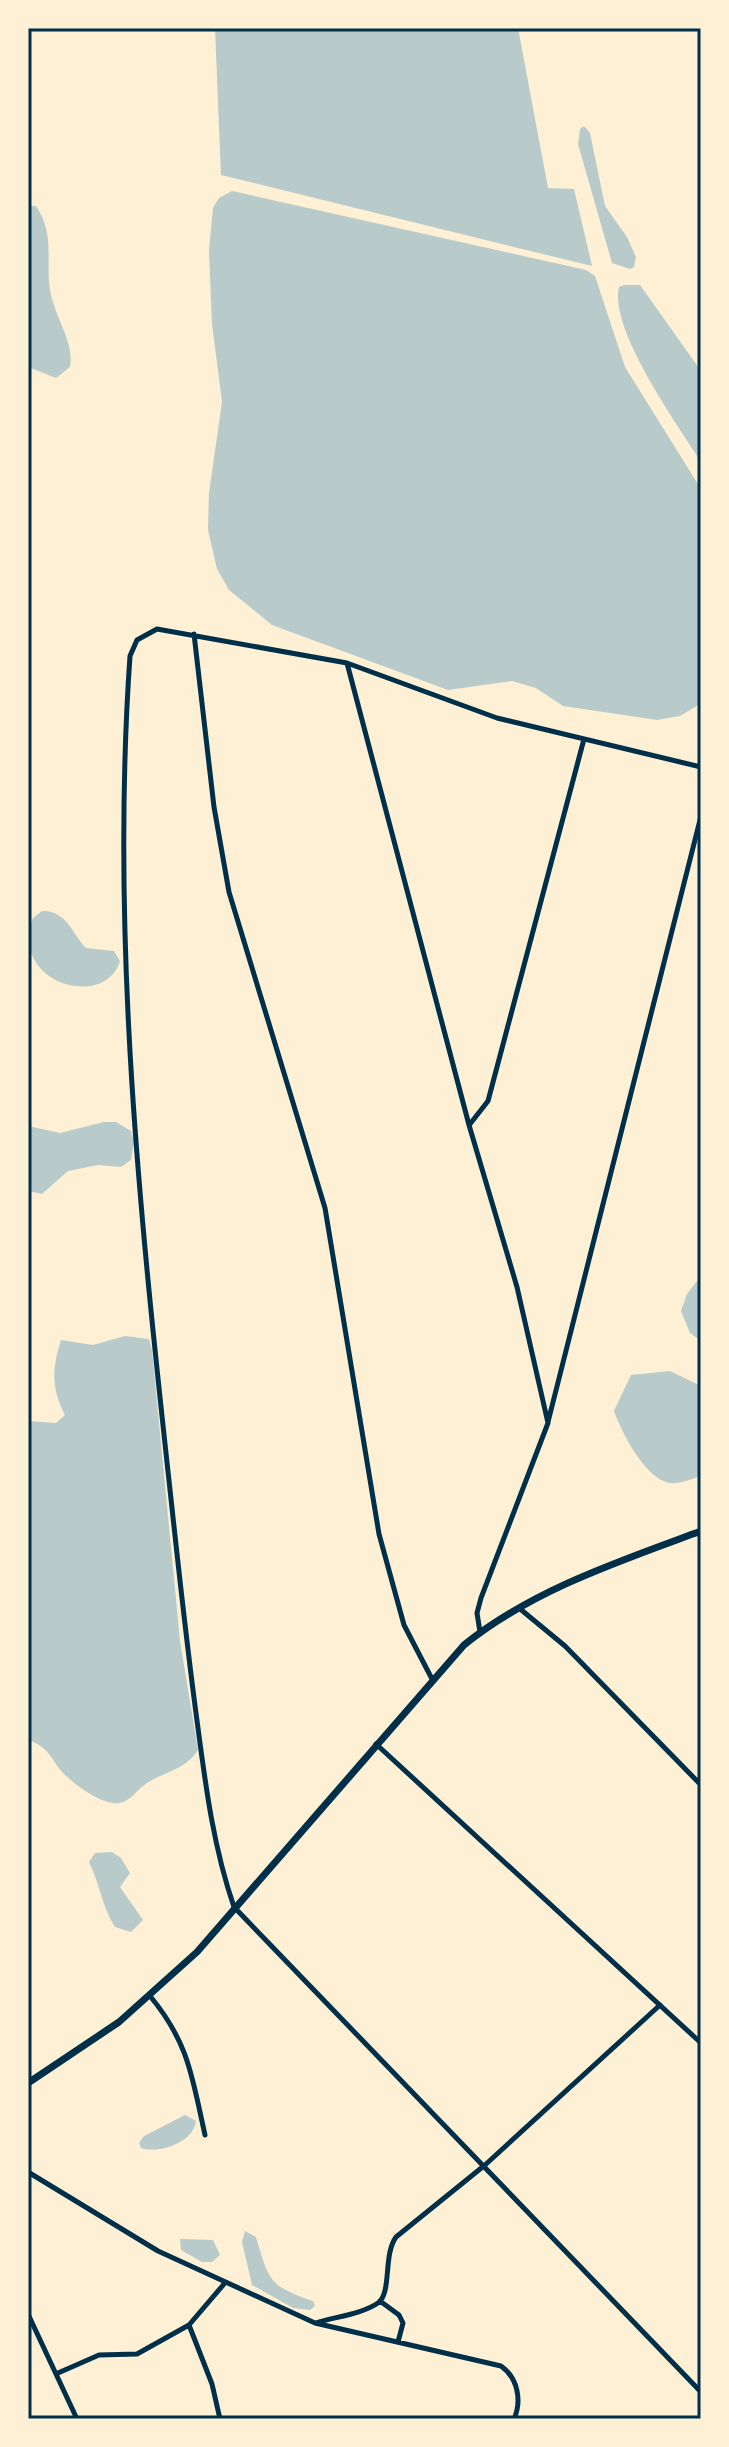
<svg xmlns="http://www.w3.org/2000/svg" width="729" height="2447" font-family="'Roboto Serif',serif">
<rect width="100%" height="100%" fill="#fdf0d5"/>
<path fill="#b9caca" d="M 215,28 L 518,28 L 548,188 L 574,189 L 592,266 L 221,175 Z
M 584,126 L 590,133 L 605,206 L 627,237 L 636,257 L 634,267 L 630,269 L 612,263 L 578,144 L 580,129 Z
M 232,191 L 586,270 L 595,276 L 625,367 L 701,489 L 700,704 L 680,716 L 657,720 L 563,706 L 536,688 L 512,681 L 448,690 L 272,625 L 229,590 L 217,569 L 208,530 L 209,493 L 222,402 L 212,324 L 209,250 L 213,208 L 219,198 Z
M 28,206 L 36,206 C 58,238 42,269 53,302 C 59,324 74,344 70,367 L 56,378 L 28,367 Z
M 624,285 L 640,285 L 701,371 L 701,462 C 678,425 609,330 619,287 Z
M 42,911 C 66,910 72,933 86,948 L 114,951 L 120,961 C 105,1011 8,983 33,918 Z
M 104,1122 L 116,1122 L 131,1131 L 134,1142 L 131,1160 L 121,1167 L 98,1165 L 68,1171 L 42,1194 L 28,1191 L 28,1126 L 60,1133 Z
M 701,1276 L 701,1341 L 690,1333 L 681,1311 L 687,1294 Z
M 125,1336 L 149,1339 L 152,1350 L 180,1641 L 198,1750 C 185,1770 166,1771 147,1783 C 138,1789 132,1799 123,1802 C 106,1809 74,1784 63,1773 C 50,1758 49,1747 28,1740 L 28,1421 L 56,1423 L 65,1415 C 51,1389 52,1368 61,1340 L 93,1345 Z
M 670,1371 L 701,1386 L 701,1476 C 692,1479 680,1484 670,1483 C 645,1479 622,1433 614,1411 L 631,1375 Z
M 112,1852 L 121,1858 L 130,1873 L 120,1887 L 143,1920 L 131,1932 L 115,1927 C 102,1907 100,1884 89,1862 L 95,1853 Z
M 185,2115 L 196,2121 C 194,2142 160,2154 141,2148 L 139,2143 L 144,2136 Z
M 245,2231 L 256,2237 C 269,2281 269,2286 313,2301 L 315,2306 L 310,2310 L 293,2308 L 252,2285 L 242,2242 Z
M 180,2239 L 213,2240 L 220,2255 L 212,2262 L 202,2262 L 181,2250 Z"/>
<g fill="none" stroke-linecap="round" stroke-linejoin="round">
<path stroke="#003049" stroke-width="5" d="M 194,634 L 214,807 L 229,892 L 325,1208 L 379,1534 L 404,1625 L 432,1679
M 347,663 L 469,1125 L 517,1287 L 548,1423 L 481,1598 L 477,1613 L 480,1632
M 701,767 L 497,718 L 347,663 L 157,629 L 137,640 L 130,656 C 110,940 141,1226 172,1508 C 180,1582 188,1655 198,1728 C 206,1789 214,1849 234,1907 L 701,2392
M 470,1124 L 488,1101 L 584,739
M 548,1422 L 701,816
M 519,1608 L 565,1646 L 701,1785
M 376,1744 L 701,2043
M 150,1996 C 189,2043 192,2077 205,2135
M 28,2172 L 158,2251 L 315,2323 L 501,2366 C 518,2378 522,2401 514,2419
M 380,2301 L 399,2315 L 403,2323 L 398,2342
M 28,2314 L 77,2419
M 316,2323 C 334,2317 362,2314 378,2303 C 392,2293 383,2255 396,2237 L 485,2165 L 660,2005
M 189,2325 L 212,2384 L 220,2419
M 58,2373 L 99,2355 L 137,2354 L 189,2325 L 224,2284"/>
<path stroke="#003049" stroke-width="7" d="M 28,2083 L 119,2022 L 197,1952 L 464,1645 C 532,1590 620,1561 701,1531"/>
</g>
<rect width="729" height="2447" fill="none" stroke="#fdf0d5" stroke-width="60"/>
<rect x="30" y="30" width="669" height="2387" fill="none" stroke="#003049" stroke-width="3"/>
</svg>
